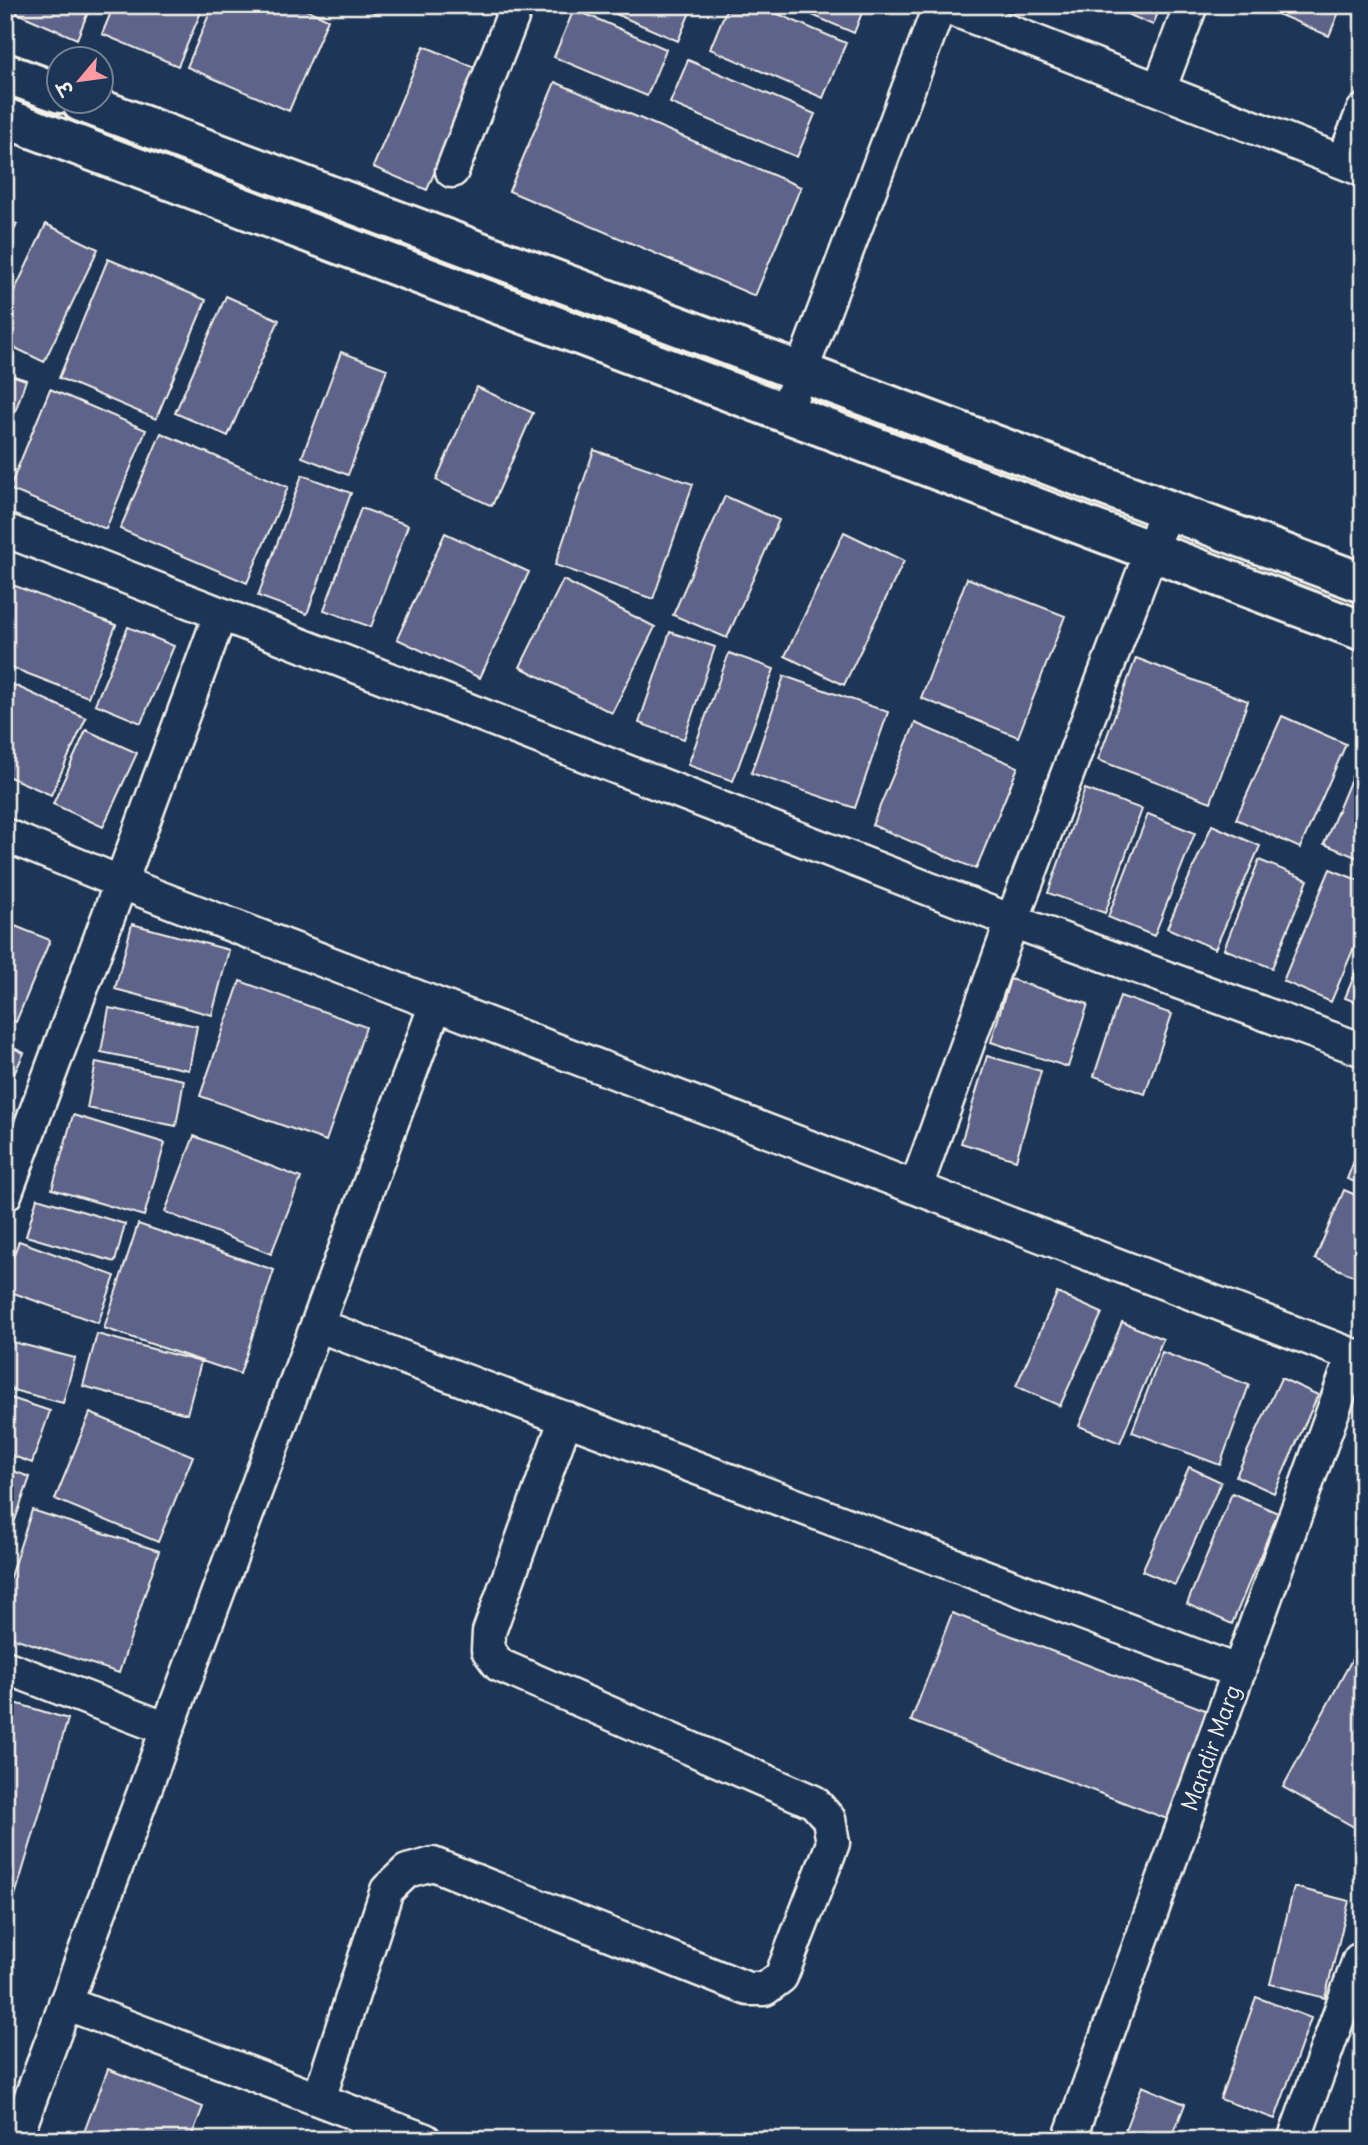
<svg xmlns="http://www.w3.org/2000/svg" width="1368" height="2145" font-family="Delius,'Playpen Sans Deva',sans-serif">
<rect width="100%" height="100%" fill="#1d3557"/>
<filter id="ink" filterUnits="userSpaceOnUse"><feTurbulence type="fractalNoise" baseFrequency=".0143" numOctaves="2"/><feDisplacementMap in="SourceGraphic" scale="14" xChannelSelector="R" yChannelSelector="G"/><feConvolveMatrix kernelMatrix="1 2 1 2 8 2 1 2 1" color-interpolation-filters="sRGB"/></filter>
<g filter="url(#ink)">
<path fill="#5d6389" stroke="#f4f1e8" stroke-width="2" d="M 5,5 L 91,5 L 77,39 L 5,8 Z
M 114,5 L 204,5 L 178,66 L 102,34 Z
M 213,5 L 295,5 L 328,19 L 289,111 L 187,67 Z
M 357,5 L 380,5 L 376,13 Z
M 595,5 L 693,5 L 678,41 Z
M 728,5 L 757,5 L 846,43 L 823,98 L 710,49 Z
M 789,5 L 865,5 L 854,33 Z
M 1106,5 L 1161,5 L 1153,25 Z
M 1257,5 L 1342,5 L 1329,36 Z
M 574,9 L 666,49 L 647,96 L 554,57 Z
M 424,46 L 478,69 L 427,190 L 373,167 Z
M 688,60 L 815,114 L 797,157 L 670,103 Z
M 555,82 L 801,187 L 755,296 L 509,191 Z
M 5,219 L 17,224 L 5,250 Z
M 46,224 L 98,249 L 44,362 L 5,343 L 5,311 Z
M 108,259 L 206,300 L 156,419 L 59,378 Z
M 226,296 L 279,320 L 228,436 L 175,413 Z
M 341,352 L 387,369 L 348,475 L 302,457 Z
M 5,373 L 26,380 L 5,441 Z
M 477,387 L 533,413 L 492,506 L 436,480 Z
M 50,389 L 146,430 L 106,529 L 9,489 Z
M 161,433 L 288,487 L 247,583 L 120,529 Z
M 594,450 L 693,484 L 653,599 L 555,565 Z
M 302,475 L 351,493 L 307,614 L 258,596 Z
M 725,496 L 779,520 L 727,638 L 673,615 Z
M 361,508 L 408,525 L 371,627 L 324,610 Z
M 844,532 L 904,561 L 844,685 L 785,656 Z
M 445,533 L 529,572 L 480,678 L 397,639 Z
M 967,578 L 1065,616 L 1018,737 L 921,698 Z
M 563,580 L 655,627 L 612,713 L 520,667 Z
M 5,582 L 116,625 L 88,697 L 5,665 Z
M 128,627 L 174,646 L 141,723 L 95,704 Z
M 670,632 L 715,647 L 684,739 L 639,723 Z
M 729,653 L 774,669 L 733,781 L 688,765 Z
M 1136,658 L 1248,701 L 1211,802 L 1098,760 Z
M 784,676 L 888,712 L 855,808 L 751,773 Z
M 5,681 L 86,718 L 51,795 L 5,775 Z
M 1282,716 L 1346,744 L 1300,848 L 1236,819 Z
M 915,723 L 1018,767 L 976,869 L 872,825 Z
M 86,730 L 137,753 L 103,827 L 53,804 Z
M 1363,750 L 1363,860 L 1324,844 Z
M 1085,789 L 1142,809 L 1105,913 L 1048,893 Z
M 1148,814 L 1195,833 L 1154,936 L 1108,917 Z
M 1212,825 L 1260,846 L 1215,949 L 1167,928 Z
M 1259,860 L 1308,880 L 1272,968 L 1224,949 Z
M 1330,869 L 1363,882 L 1363,926 L 1331,1002 L 1283,981 Z
M 5,922 L 50,940 L 16,1022 L 5,1018 Z
M 132,924 L 229,950 L 212,1015 L 115,989 Z
M 1363,954 L 1363,1005 L 1345,998 Z
M 1010,979 L 1088,1004 L 1068,1067 L 991,1042 Z
M 240,981 L 366,1027 L 326,1141 L 200,1096 Z
M 1120,996 L 1172,1014 L 1145,1094 L 1094,1076 Z
M 109,1008 L 197,1026 L 189,1070 L 101,1052 Z
M 5,1044 L 24,1053 L 5,1093 Z
M 987,1056 L 1041,1071 L 1016,1160 L 961,1143 Z
M 96,1062 L 184,1080 L 176,1126 L 87,1108 Z
M 73,1115 L 165,1143 L 144,1216 L 52,1189 Z
M 194,1136 L 301,1178 L 271,1254 L 165,1212 Z
M 1363,1138 L 1363,1185 L 1347,1179 Z
M 1344,1190 L 1363,1198 L 1363,1280 L 1315,1259 Z
M 37,1198 L 125,1224 L 115,1262 L 26,1236 Z
M 138,1224 L 274,1270 L 240,1374 L 104,1328 Z
M 19,1241 L 115,1276 L 98,1323 L 5,1290 L 5,1278 Z
M 1057,1293 L 1102,1313 L 1060,1406 L 1016,1386 Z
M 1122,1322 L 1163,1339 L 1120,1443 L 1079,1426 Z
M 97,1334 L 201,1362 L 187,1414 L 83,1386 Z
M 5,1340 L 75,1358 L 63,1403 L 5,1388 Z
M 1162,1352 L 1249,1385 L 1220,1465 L 1132,1432 Z
M 1281,1378 L 1318,1395 L 1274,1493 L 1236,1476 Z
M 5,1396 L 50,1411 L 32,1463 L 5,1453 Z
M 90,1413 L 193,1456 L 158,1542 L 55,1499 Z
M 1189,1467 L 1221,1482 L 1175,1585 L 1142,1571 Z
M 5,1468 L 30,1477 L 5,1549 Z
M 1232,1493 L 1278,1513 L 1232,1624 L 1187,1604 Z
M 32,1510 L 159,1551 L 119,1673 L 5,1635 L 5,1592 Z
M 952,1613 L 1208,1711 L 1167,1819 L 911,1721 Z
M 1363,1639 L 1363,1832 L 1283,1787 Z
M 5,1700 L 68,1719 L 14,1899 L 5,1896 Z
M 1294,1887 L 1349,1901 L 1325,1998 L 1270,1984 Z
M 1256,1997 L 1311,2018 L 1275,2119 L 1220,2099 Z
M 108,2069 L 203,2107 L 190,2140 L 81,2140 Z
M 1142,2086 L 1185,2104 L 1171,2140 L 1121,2140 Z"/>
<g fill="none" stroke-linecap="round" stroke-linejoin="round">
<g stroke="#f4f1e8" stroke-width="37">
<path id="minor" d="M 942,5 L 1363,170
M 1159,90 L 1191,5
M 1343,162 L 1363,111
M 452,171 L 517,5
M 785,414 L 940,5
M 5,530 L 1012,921 L 1363,1050
M 5,835 L 122,883 L 436,1004 L 1363,1359
M 916,1187 L 1012,921 L 1167,509
M 5,1195 L 220,615
M 317,1325 L 1239,1672
M 5,1667 L 167,1729
M 65,2003 L 425,2140
M 319,2099 L 387,1890 L 407,1871 L 433,1864 L 748,1989 L 765,1989 L 781,1977 L 833,1843 L 829,1819 L 814,1802 L 499,1665 L 488,1650 L 489,1632 L 566,1418
M 15,2140 L 436,1004
M 1069,2140 L 1353,1356
M 1294,2140 L 1359,1960"/>
</g>
<g stroke="#f4f1e8" stroke-width="44">
<path id="tertiary" d="M 5,73 L 60,93
M 81,102 L 1363,583
M 5,118 L 1363,631"/>
</g>
<use href="#minor" stroke="#1d3557" stroke-width="32"/>
<use href="#tertiary" stroke="#1d3557" stroke-width="38"/>
</g>
</g>
<g text-anchor="middle" stroke-width="5" stroke-linejoin="round" paint-order="stroke">
<g font-size="23" fill="#f4f1e8" stroke="#1d3557">
<text transform="translate(1211 1748) rotate(-70)" y="8">Mandir Marg</text>
</g>
</g>
<rect width="1368" height="2145" fill="none" stroke="#1d3557" stroke-width="28"/>
<rect x="14" y="14" width="1340" height="2117" fill="none" stroke="#f4f1e8" stroke-width="2.5" filter="url(#ink)"/>
<g transform="translate(80 80) rotate(241)"><circle r="33" fill="#1d3557" stroke="#738091" stroke-width="2"/>
<path d="M0-5L12 26L0 18L-12 26Z" fill="#ff9aa2"/>
<text y="-10" font-size="19" font-weight="bold" text-anchor="middle" fill="#f4f1e8">उ</text>
</g>
</svg>
